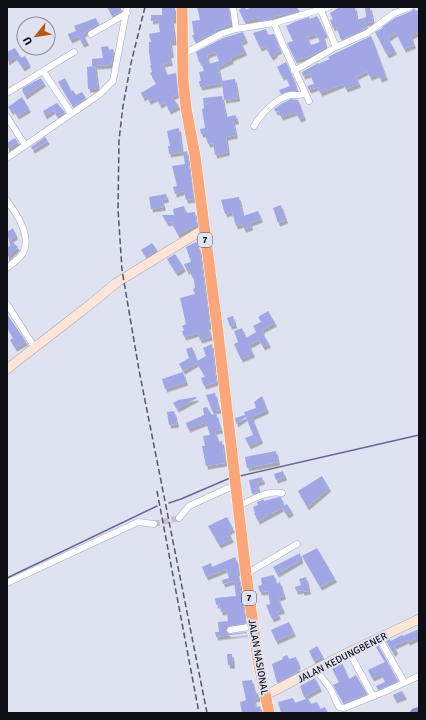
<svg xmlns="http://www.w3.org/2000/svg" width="426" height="720" font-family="Signika,sans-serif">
<defs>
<filter id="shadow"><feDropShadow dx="2" dy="3.5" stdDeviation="0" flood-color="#0004"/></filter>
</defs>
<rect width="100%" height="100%" fill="#dfe2f1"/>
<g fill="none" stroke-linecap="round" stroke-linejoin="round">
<path stroke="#646894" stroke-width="1.5" d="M 240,476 L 419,435
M 169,503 L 181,499 L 230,478
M 7,578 L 157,506"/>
<path stroke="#898ecb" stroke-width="10" d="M 415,713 L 419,712"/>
</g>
<path fill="#a1a7e5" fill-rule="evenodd" filter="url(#shadow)" d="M 107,7 L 120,7 L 122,11 L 112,16 Z
M 162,7 L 175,7 L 175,20 L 172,20 L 175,42 L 170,42 L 172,54 L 169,55 L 171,62 L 163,64 L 167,75 L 176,73 L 178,94 L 172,97 L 179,106 L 169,111 L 165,102 L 160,105 L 156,98 L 149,101 L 146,96 L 143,98 L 141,93 L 156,84 L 150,73 L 152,72 L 150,65 L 151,65 L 149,52 L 149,42 L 151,42 L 149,34 L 160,32 L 158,20 L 151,21 L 151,15 L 162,15 Z
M 197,7 L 229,7 L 231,24 L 224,25 L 225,27 L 215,30 L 216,32 L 195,42 L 192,35 L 194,35 L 192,21 L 200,20 Z
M 240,7 L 245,7 L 246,10 L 251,7 L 297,7 L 299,11 L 278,16 L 278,15 L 267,20 L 260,21 L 260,18 L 244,21 L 239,10 L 241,9 Z
M 340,7 L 355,7 L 357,20 L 366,17 L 365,7 L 370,7 L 373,22 L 365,23 L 367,27 L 365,29 L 341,40 L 336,26 L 333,28 L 330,20 L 333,19 L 330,13 Z
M 414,8 L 416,11 L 419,9 L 419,32 L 411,36 L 414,45 L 404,49 L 396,33 L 388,38 L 395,51 L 387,55 L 375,32 L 383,28 L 382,27 L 395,18 L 412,11 Z
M 317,16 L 326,34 L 323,35 L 326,47 L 310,56 L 295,60 L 287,43 L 293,41 L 286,26 L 294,22 L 309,17 L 310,19 ZM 316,34 L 320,42 L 311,45 L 307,37 Z
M 96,18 L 98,24 L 83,34 L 87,42 L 82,44 L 79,36 L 70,40 L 68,34 L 76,31 L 74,26 Z
M 266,29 L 268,35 L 274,34 L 280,50 L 275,53 L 276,54 L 271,57 L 265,46 L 260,48 L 253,33 Z
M 243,32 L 246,40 L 241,42 L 245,52 L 231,58 L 232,60 L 218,67 L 222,83 L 221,81 L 235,79 L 237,91 L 238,98 L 224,100 L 222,83 L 200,87 L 199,81 L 201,81 L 199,72 L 204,71 L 201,62 L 199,62 L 196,52 L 223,38 ZM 215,52 L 219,61 L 209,64 L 207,55 Z
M 371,36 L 386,77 L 380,79 L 378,74 L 370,77 L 367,71 L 356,77 L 359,84 L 346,89 L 343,84 L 320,93 L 318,87 L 309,90 L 307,86 L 314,84 L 310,74 L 303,76 L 302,72 L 318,63 L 318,64 L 330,59 L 328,57 Z
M 108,46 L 109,50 L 113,49 L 114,52 L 111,65 L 92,66 L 92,59 L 103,58 L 101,47 Z
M 15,48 L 21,58 L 25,56 L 29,64 L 23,68 L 15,57 L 7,62 L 7,52 Z
M 286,62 L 294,80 L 297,91 L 289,91 L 281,94 L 279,90 L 290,86 L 285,76 L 282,77 L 277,67 Z
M 95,66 L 98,89 L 88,89 L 87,67 Z
M 41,78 L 44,83 L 25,96 L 22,90 L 23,88 Z
M 65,78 L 71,91 L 73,90 L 76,95 L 82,92 L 86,98 L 73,107 L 58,82 Z
M 222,96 L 226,117 L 236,115 L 237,121 L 233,121 L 236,135 L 226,137 L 228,152 L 215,155 L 213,143 L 208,144 L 205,134 L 201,134 L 200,129 L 205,128 L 202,109 L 204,108 L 203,98 Z
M 22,97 L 29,109 L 17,116 L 13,110 L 11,111 L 8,107 Z
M 291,99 L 298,100 L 304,117 L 299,119 L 296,112 L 281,117 L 278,111 L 276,112 L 274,109 L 281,104 Z
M 57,103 L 65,112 L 57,117 L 54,110 L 45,116 L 43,111 Z
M 179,128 L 182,152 L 169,154 L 168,146 L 170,146 L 167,131 Z
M 45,137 L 48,141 L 33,150 L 31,147 Z
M 15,138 L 18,142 L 7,149 L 7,143 Z
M 187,151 L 194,199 L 186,200 L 184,191 L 175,194 L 173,187 L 177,186 L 172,166 L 185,164 L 183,152 Z
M 166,194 L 167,199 L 162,200 L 164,207 L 151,209 L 149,197 Z
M 239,197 L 243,216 L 258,211 L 261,219 L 250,223 L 251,227 L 244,229 L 242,224 L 236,226 L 232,212 L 225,214 L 221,200 Z
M 281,205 L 286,220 L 278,223 L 273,208 Z
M 184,206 L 186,213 L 195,212 L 197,226 L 194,226 L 178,235 L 171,222 L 167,223 L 162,215 L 174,215 L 173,209 Z
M 13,228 L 16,236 L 10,240 L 18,247 L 7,258 L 7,248 L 10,245 L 7,232 Z
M 196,242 L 200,250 L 210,326 L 208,326 L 211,337 L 200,340 L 198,333 L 184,337 L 182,331 L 184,330 L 182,326 L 186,324 L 180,298 L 195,294 L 193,289 L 195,288 L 194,280 L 189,270 L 187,271 L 184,264 L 191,262 L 186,247 Z
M 152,243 L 157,250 L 146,257 L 141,250 Z
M 175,254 L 184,268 L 176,273 L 167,259 Z
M 268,311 L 275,323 L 262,330 L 263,331 L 262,332 L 269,344 L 263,347 L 259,340 L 249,345 L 253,354 L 241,359 L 234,344 L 238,342 L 234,331 L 242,328 L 246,338 L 256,332 L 253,326 L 261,322 L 258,317 Z
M 7,314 L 26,342 L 15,348 L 10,340 L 13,338 L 7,328 Z
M 233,316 L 235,325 L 230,326 L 227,318 Z
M 212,344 L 215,369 L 214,369 L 217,382 L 204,386 L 201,378 L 205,377 L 197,363 L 183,371 L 179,364 L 189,358 L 186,349 L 192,347 L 197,361 L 206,356 L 203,348 Z
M 183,372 L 186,382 L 165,389 L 162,379 Z
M 215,393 L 218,406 L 219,405 L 220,410 L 212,411 L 206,395 Z
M 262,396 L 267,410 L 252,417 L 261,440 L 249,446 L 245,438 L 253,435 L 246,417 L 236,424 L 235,418 L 245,415 L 244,412 L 256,408 L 254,402 Z
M 196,397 L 197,398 L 177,409 L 173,403 L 178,400 Z
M 207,407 L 212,415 L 216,413 L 221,430 L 215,431 L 218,442 L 222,441 L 225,463 L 206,466 L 202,446 L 205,446 L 203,436 L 210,435 L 206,422 L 188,429 L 186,423 L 204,415 L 203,408 Z
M 174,411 L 177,424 L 169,425 L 167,412 Z
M 276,451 L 278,462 L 247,468 L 245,457 Z
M 283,471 L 285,477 L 276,480 L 274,474 Z
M 322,476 L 329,488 L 307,507 L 298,491 Z
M 262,477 L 263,481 L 257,483 L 259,492 L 252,494 L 249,480 Z
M 279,497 L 281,497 L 284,506 L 287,504 L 292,512 L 287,515 L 282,508 L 258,521 L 254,513 L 255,513 L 253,507 L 258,505 L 257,502 L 264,499 L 264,501 Z
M 227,517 L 233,529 L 228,532 L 232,539 L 219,545 L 208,526 Z
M 317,548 L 335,579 L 320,587 L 302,556 Z
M 300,553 L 301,560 L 277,574 L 273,567 Z
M 235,557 L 238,564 L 239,572 L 237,573 L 240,583 L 246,623 L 229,626 L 226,630 L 229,634 L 247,632 L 247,633 L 216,637 L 215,632 L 219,632 L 218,622 L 228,621 L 227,611 L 221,612 L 219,604 L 216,605 L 215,598 L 236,596 L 234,581 L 223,584 L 222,580 L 229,578 L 226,569 L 206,577 L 202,567 L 211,563 L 212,567 Z
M 274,575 L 276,584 L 280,582 L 284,596 L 278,598 L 283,610 L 277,612 L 279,616 L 272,619 L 266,605 L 270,604 L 268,591 L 260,592 L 258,586 L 262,585 L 261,578 Z
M 306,577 L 309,591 L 302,592 L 302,590 L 296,591 L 295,587 L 301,585 L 299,579 Z
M 289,622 L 294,633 L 276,641 L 271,630 Z
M 419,629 L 419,637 L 408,642 L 407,640 L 394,646 L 396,651 L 393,653 L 386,641 L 390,639 L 391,641 L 402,635 L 403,636 Z
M 378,645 L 398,681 L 378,690 L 376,686 L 385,682 L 381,674 L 372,678 L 368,670 L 385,662 L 376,647 Z
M 317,646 L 323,657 L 314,661 L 309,651 Z
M 227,654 L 232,654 L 233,665 L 228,665 Z
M 287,655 L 289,659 L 296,657 L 299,666 L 297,666 L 299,671 L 277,683 L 272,664 L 283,659 L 282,657 Z
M 342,663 L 349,679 L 356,675 L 367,694 L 343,703 L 333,685 L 339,682 L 332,669 Z
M 315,678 L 320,688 L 304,697 L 300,686 Z
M 252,680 L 255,694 L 258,693 L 259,698 L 254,699 L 256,708 L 260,706 L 261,711 L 254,713 L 242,713 L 240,702 L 246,700 L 242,681 Z
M 402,691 L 405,696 L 395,700 L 393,695 Z
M 293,698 L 295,703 L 308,698 L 311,704 L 317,702 L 320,709 L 325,707 L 328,713 L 281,713 L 278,702 Z"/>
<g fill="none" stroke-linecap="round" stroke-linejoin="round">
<path stroke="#c0c2d0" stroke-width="6" stroke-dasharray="6 3" stroke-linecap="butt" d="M 154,524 L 179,518"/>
<g stroke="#a8abba" stroke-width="7">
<path id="street" d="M 233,7 L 236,29
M 320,8 L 336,47
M 274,23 L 283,45 L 309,101
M 91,34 L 127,13
M 182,55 L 221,34 L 236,29 L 274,23 L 329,7
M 43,71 L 71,113
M 294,71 L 336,47 L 367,33 L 393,14 L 410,7
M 7,93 L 74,52
M 7,117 L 25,145
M 254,126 C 261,114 275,99 290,95 C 296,94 299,97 305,93
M 7,158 L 100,94 L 113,81 L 127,7
M 7,201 C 17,214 32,236 23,253 C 19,259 12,264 7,268
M 7,304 L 35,348
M 238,506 C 252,500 266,490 282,493
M 179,518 L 189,506 L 235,485
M 246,574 L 297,544
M 7,583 L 138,522 L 154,524
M 230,630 L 254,626
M 379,638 L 404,682
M 349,652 L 373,696
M 316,670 L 330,688 L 339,707 L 344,708 L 384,692 L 419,676"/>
</g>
<g stroke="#a8abba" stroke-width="10">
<path id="secondary" d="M 7,369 L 92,303 L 116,283 L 204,229
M 266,695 L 349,652 L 419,619"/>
</g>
<g stroke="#fff" stroke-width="12">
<path id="highway" d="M 182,7 L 183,79 L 186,108 L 195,156 L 218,333 L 246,574 L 258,660 L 269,713"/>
</g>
<use href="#street" stroke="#fff" stroke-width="6"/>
<use href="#secondary" stroke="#fee5d7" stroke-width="9"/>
<use href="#highway" stroke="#fca779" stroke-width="11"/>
<path stroke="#565760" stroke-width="1.5" stroke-dasharray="6 3" stroke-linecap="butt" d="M 145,7 L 131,63 L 123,106 L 119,140 L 118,209 L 122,270 L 139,370 L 207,713
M 157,491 L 199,713"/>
</g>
<g text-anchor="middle" stroke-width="4" stroke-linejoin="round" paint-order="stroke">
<g fill="#dfe2f1" stroke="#4d4e56" stroke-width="1">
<rect x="198" y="233" width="14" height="14" rx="3"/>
<rect x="242" y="591" width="14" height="14" rx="3"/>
</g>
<g font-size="9" font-weight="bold" fill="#0e0f14">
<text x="205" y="243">7</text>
<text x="249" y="601">7</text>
</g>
<g font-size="10" fill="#0e0f14" stroke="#dfe2f1">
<text transform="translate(259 657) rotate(80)" y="4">JALAN NASIONAL</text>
<text transform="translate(342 657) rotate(-27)" y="4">JALAN KEDUNGBENER</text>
</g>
</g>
<rect width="426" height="720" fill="none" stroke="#0e0f14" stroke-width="16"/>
<g transform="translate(36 36) rotate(240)"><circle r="19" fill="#dfe2f1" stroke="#8b8e99"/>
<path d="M0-3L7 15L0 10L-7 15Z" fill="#b85815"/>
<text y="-6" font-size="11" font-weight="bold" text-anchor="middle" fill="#0e0f14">U</text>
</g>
</svg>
